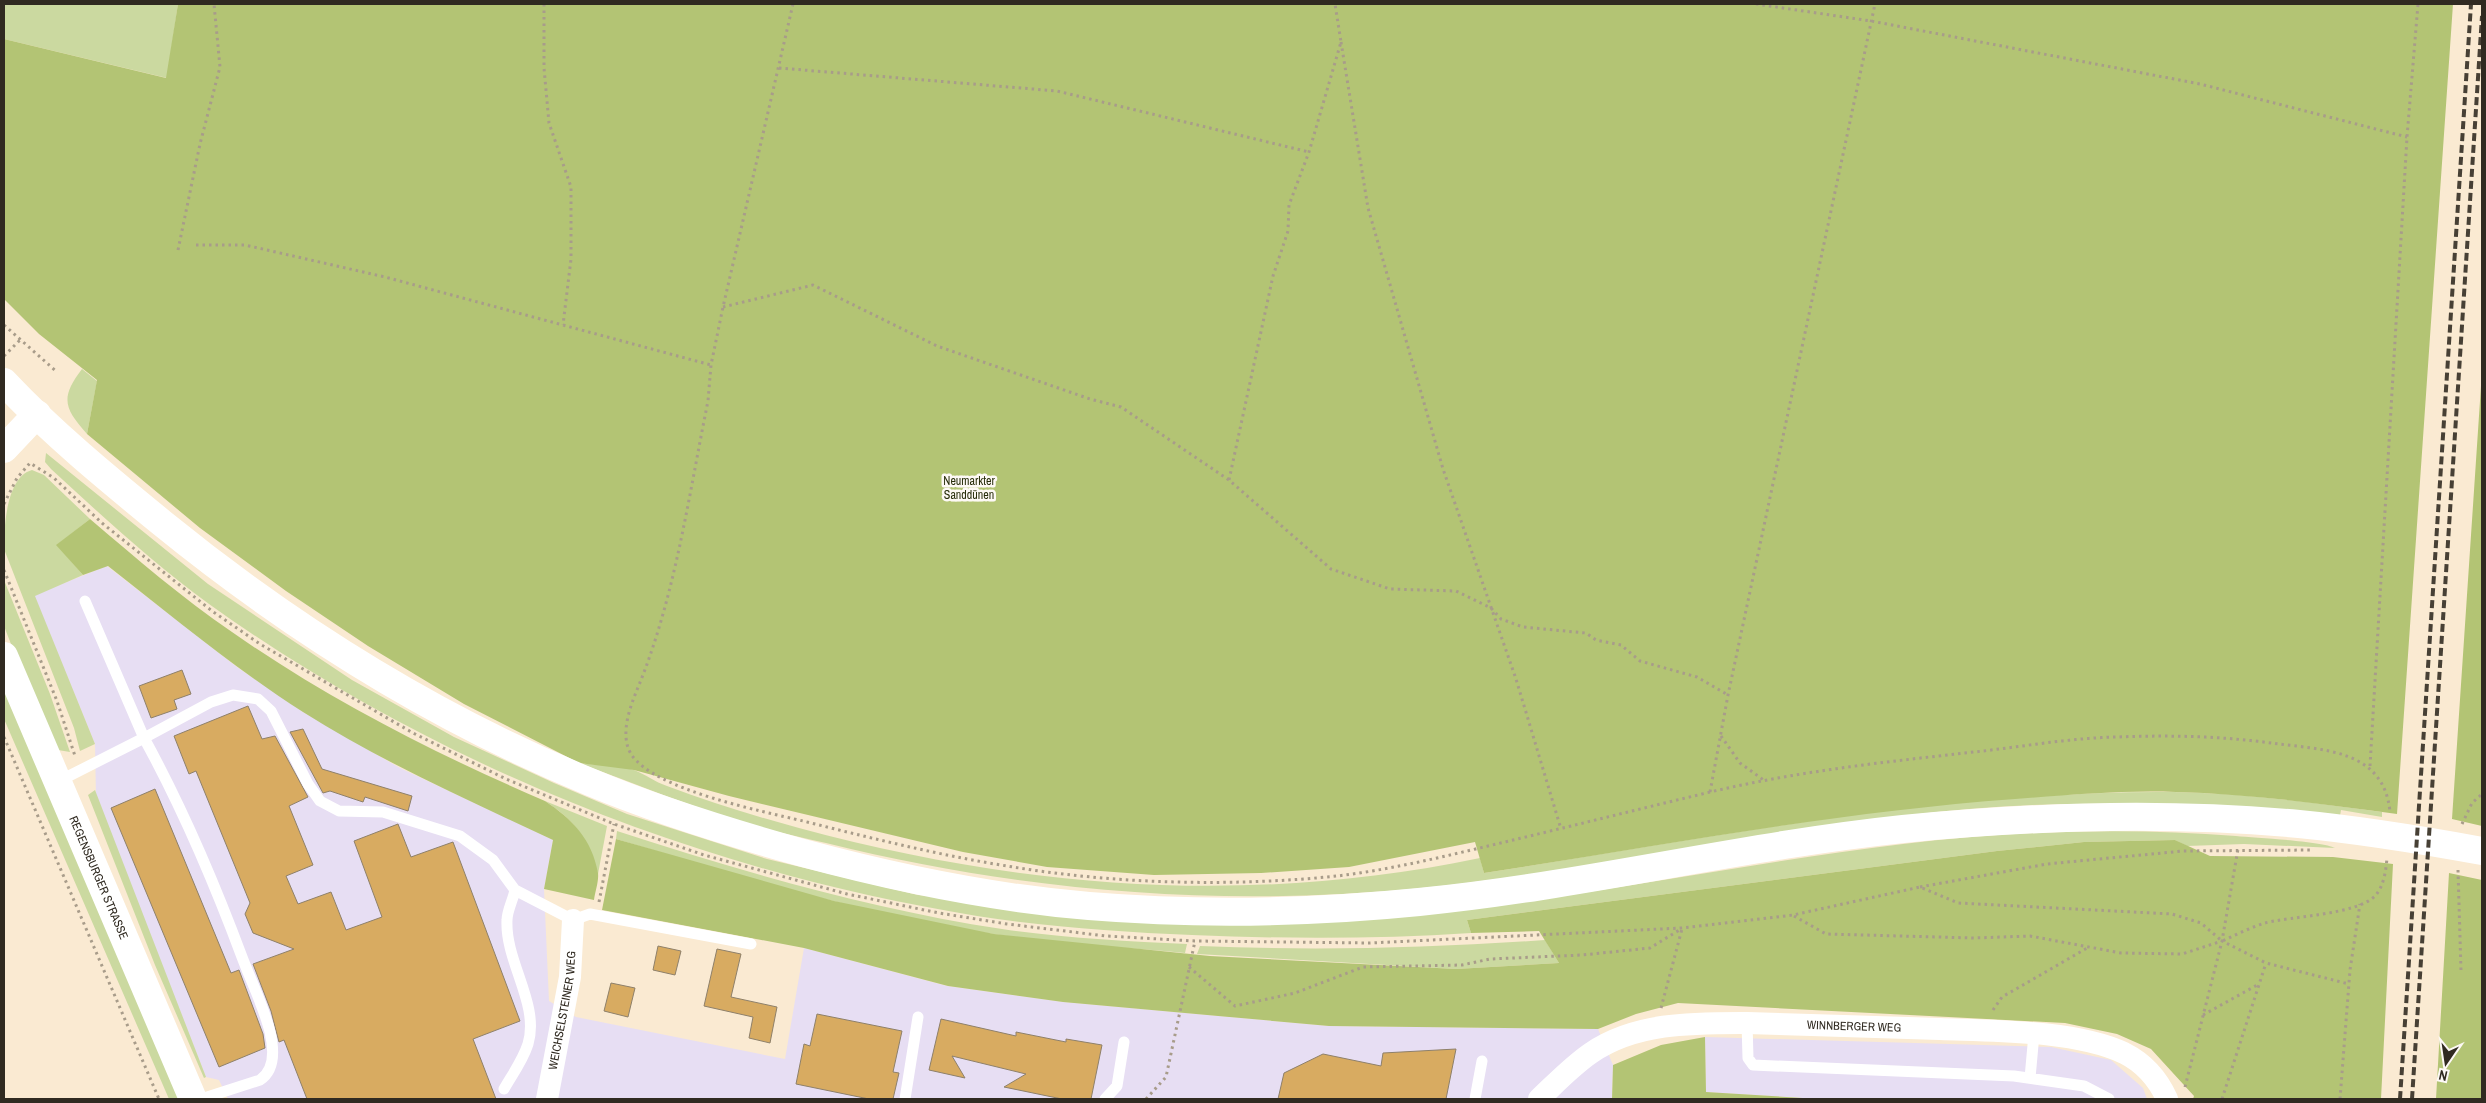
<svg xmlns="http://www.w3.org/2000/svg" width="2486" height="1103" font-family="'Archivo Narrow',sans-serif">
<rect width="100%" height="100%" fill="#faead2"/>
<path fill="#e7def3" d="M 107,566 L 237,667 L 303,712 L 400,768 L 553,840 L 544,889 L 549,1001 L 576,1017 L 785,1059 L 804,948 L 947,986 L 1063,1002 L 1329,1026 L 1598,1029 L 1613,1065 L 1612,1099 L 228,1099 L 219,1080 L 206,1077 L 96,797 L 95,744 L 34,595 Z
M 1705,1037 L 2051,1047 L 2111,1060 L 2143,1088 L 2147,1099 L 1819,1099 L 1706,1092 Z"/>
<path fill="#cbd9a0" d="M 4,4 L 178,4 L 167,78 L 4,39 Z
M 82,369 L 97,381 L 87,434 C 64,408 60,398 82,369 Z
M 46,453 L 208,584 L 352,680 L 454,737 L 554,783 L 627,814 L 767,859 L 918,895 L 1288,924 C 1496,917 1698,869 1903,844 C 2013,831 2126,827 2236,836 C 2256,838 2323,841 2335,848 L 2244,844 L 2187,846 L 2175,840 L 2084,842 L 1997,851 L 1467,920 L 1471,933 C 1378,939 1286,939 1192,935 C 1120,932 1048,927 977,916 C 704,872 434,765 209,604 C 153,563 102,516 51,469 L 45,462 Z
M 32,470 L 44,475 L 90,519 L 57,545 L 83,575 L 35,596 L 95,744 L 80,751 L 74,728 L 4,549 C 4,528 6,477 32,470 Z
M 4,580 L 50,694 L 70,752 L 58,750 L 33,701 L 4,626 Z
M 4,689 L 181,1099 L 169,1099 L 4,719 Z
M 579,763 C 596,765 617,765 634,770 C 645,774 655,782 667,786 C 710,802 754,816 799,828 C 1025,889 1250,906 1480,858 L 1484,873 C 1713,838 1942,790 2174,792 C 2244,793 2314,803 2382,812 L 2382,817 L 2341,810 L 2340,816 C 2197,803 2053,797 1910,815 C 1720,839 1533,884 1342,894 C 1168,903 995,885 826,843 C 800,837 773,831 747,824 C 690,806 635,784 579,763 Z
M 95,790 L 206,1077 L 204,1078 L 155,965 L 88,795 Z
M 545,801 L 607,826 L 598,874 C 587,838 577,822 545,801 Z
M 617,831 C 743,872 871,909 1002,929 C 1063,938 1125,941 1187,944 L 1185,953 C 1122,947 1057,944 993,934 C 865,915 740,876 616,839 Z
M 1545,940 L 1559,963 L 1456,969 L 1197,954 L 1200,946 C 1316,951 1430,948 1545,940 Z"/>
<path fill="#b3c474" d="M 178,4 L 2453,4 L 2397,814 C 2324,804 2250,794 2176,792 C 2123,790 2068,795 2015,799 C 1836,812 1661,846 1484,873 L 1475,842 L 1349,867 L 1261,873 L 1154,875 L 1047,867 L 963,852 L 729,796 L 634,770 L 579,763 L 464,704 L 368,646 L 286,591 L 200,528 L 87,434 L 97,380 L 39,334 L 4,299 L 4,39 L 166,78 Z
M 2482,371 L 2482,826 L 2452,819 Z
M 90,519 C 136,558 182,598 232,632 C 329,700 436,754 545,801 C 572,819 592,839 598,873 C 599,881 595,892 594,900 L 544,889 L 553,840 C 468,800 382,762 303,712 C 234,668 172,616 108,566 L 83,575 L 56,545 Z
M 616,839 L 834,901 L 994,934 L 1210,956 L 1456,969 L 1559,963 L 1539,931 L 1471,933 L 1467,920 L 1997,851 L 2084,842 L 2175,840 L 2210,856 L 2333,857 L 2393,864 L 2381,1099 L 2193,1099 L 2194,1096 L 2151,1049 L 2117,1034 L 2065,1023 L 1678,1003 L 1636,1014 L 1598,1029 L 1329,1026 L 1063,1002 L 948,986 L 804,948 L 602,910 Z
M 2449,873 L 2482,880 L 2482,1099 L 2436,1099 Z
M 1705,1037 L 1706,1092 L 1819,1099 L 1612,1099 L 1613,1065 L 1661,1045 Z"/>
<path fill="#d8ab61" stroke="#8e806a" d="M 182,670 L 191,694 L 174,700 L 177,709 L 151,718 L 139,686 Z
M 248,706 L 262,739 L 275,736 L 308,797 L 289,806 L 313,865 L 286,876 L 298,904 L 331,892 L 346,930 L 382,917 L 354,841 L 398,824 L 411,857 L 453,842 L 520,1021 L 473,1039 L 496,1099 L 307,1099 L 284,1040 L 279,1042 L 271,1011 L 253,964 L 294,949 L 253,933 L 245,914 L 250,903 L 196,771 L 189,774 L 174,736 Z
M 303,729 L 322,769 L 412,796 L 408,811 L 365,797 L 363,802 L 330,791 L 323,793 L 290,732 Z
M 155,789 L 231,973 L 239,970 L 263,1034 L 265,1048 L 219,1067 L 111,808 Z
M 658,946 L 681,951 L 675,975 L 653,970 Z
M 717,949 L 741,954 L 731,997 L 777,1007 L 770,1043 L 749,1038 L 753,1017 L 704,1006 Z
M 611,983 L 635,988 L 628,1017 L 604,1011 Z
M 817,1014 L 902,1031 L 893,1072 L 899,1073 L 893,1099 L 869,1099 L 796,1084 L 804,1044 L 810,1046 Z
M 941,1019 L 1016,1036 L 1016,1032 L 1066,1042 L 1066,1039 L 1102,1045 L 1091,1099 L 1062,1099 L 1004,1087 L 1026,1074 L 952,1056 L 965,1078 L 929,1070 Z
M 1456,1049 L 1446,1099 L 1278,1099 L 1284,1073 L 1323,1054 L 1381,1066 L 1383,1053 Z"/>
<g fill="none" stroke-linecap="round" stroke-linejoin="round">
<path stroke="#a89c8a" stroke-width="3" stroke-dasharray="2.5 4" stroke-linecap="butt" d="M 544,4 L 544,68 L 549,123 L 571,187 L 571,259 L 563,325
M 793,4 L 723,307 L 711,365 L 708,401 C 689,494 676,591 641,680 C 633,700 618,732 631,754 C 654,790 762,811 803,821 C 871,838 938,855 1007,866 C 1112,884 1231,887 1337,876 C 1388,870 1438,858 1488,846 C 1560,829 1631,811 1702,794 C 1791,772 1884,762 1974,752 C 2021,747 2069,738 2117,737 C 2168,735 2220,736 2271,743 C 2321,750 2384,748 2390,812
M 1756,4 L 1871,21 L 2200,84 L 2407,137
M 1341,42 L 1368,208 L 1443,469 L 1516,679 L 1561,829
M 779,68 L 1057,91 L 1309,152
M 196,245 L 245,245 L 385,277 L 711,365
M 178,250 L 200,144 L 220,67 L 214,4
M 723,307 L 813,285 L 937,346 L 1090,399 L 1121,407 L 1229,480 L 1331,569 L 1390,589 L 1456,591 L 1491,608 L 1501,619 L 1523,627 L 1586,633 L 1596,640 L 1621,645 L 1640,661 L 1697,677 L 1728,695
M 4,325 L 57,372
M 4,356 L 20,340
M 1229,480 L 1273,276 L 1288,231 L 1289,205 L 1309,152 L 1341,42 L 1335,4
M 4,504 L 17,478 L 30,463 L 54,478 L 102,523 L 212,611 L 260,644 L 413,733 L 506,779 L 614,824 L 704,855 L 847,894 L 939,913 L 1007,924 L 1106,936 L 1195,941 L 1370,943 L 1682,928 L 1793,915 L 1920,887 L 1958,903 L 2172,914 L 2201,923 L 2222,941 C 2236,935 2251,927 2265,923 C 2291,916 2358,915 2376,895 C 2384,885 2386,870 2387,858
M 4,570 L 57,701 L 75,756
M 1721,736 L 1740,763 L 1765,781
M 4,737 L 159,1099
M 2370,766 L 2407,137 L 2418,4
M 1710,792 L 1728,695 L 1875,4
M 2462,824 L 2472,803 L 2482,794
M 2458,870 L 2461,971
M 1920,887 L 2047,864 L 2183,851 L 2311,850
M 599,902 L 614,824
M 1794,916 L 1826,934 L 1974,938 L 2030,936 L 2121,953 L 2182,954 L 2222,941 L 2266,963 L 2349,984
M 1189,967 L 1235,1006 L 1295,993 L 1363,967 L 1462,965 L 1490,959 L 1582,955 L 1650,948 L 1681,929
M 1661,1008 L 1682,929
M 1993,1010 L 2002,997 L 2089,947
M 2203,1015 L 2259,984
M 2185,1087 L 2222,941 L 2238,849
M 1146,1099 L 1166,1077 L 1195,941
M 2222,1099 L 2266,963
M 2340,1099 L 2350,970 L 2360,904"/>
<path stroke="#fff" stroke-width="11" d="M 57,782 L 144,738 L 85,601
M 1747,1023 L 1748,1058 L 1753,1065 L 2014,1076 L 2084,1086 L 2109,1099
M 2030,1078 L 2034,1034
M 504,1089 C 512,1075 523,1060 528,1044 C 540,1004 505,962 507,920 C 507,911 513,900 515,890
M 201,1099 L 260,1080 C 275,1070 274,1049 270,1032 C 264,1007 251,981 242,957 C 214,882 183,809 144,738 L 211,702 L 233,695 L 258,699 L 271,711 L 308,784 L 320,801 L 339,811 L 383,812 L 460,836 L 493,860 L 515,890 L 573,920 L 590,914 L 751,944
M 905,1099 L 918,1017
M 1105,1099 L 1117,1086 L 1124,1042
M 1475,1099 L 1482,1061"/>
<g stroke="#fff" stroke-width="22">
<path id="s1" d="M 547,1099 L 570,977 L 573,920"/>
<path id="s2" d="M 1539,1099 C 1556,1083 1572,1066 1591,1053 C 1636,1022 1694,1023 1747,1023 C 1811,1025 1876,1027 1940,1029 C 1994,1031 2075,1030 2124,1053 C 2144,1063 2158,1079 2167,1099"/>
</g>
<g stroke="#fff" stroke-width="28">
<path d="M 4,382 C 52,433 107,478 162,523 C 291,628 435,718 590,782 C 659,811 731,833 803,853 C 896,878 992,898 1089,906 C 1199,915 1309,913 1419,902 C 1581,886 1741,846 1903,829 C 2034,816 2168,812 2299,824 C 2361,830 2422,840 2482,851"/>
<path d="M 4,449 L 37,414"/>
<path id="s3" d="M 4,656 L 193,1099"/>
</g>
<path stroke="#474035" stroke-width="4" stroke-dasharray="8 4" stroke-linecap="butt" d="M 2400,1099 L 2471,4
M 2412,1099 L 2482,16"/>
</g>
<g text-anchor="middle" stroke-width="5" stroke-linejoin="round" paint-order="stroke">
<g font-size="12" fill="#272d0a" stroke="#fdf9f5">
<text x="969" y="485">Neumarkter<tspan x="969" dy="14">Sanddünen</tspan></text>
</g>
<g font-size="12" fill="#302a21" stroke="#fdf9f5">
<text dy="4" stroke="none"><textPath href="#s3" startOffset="241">REGENSBURGER STRASSE</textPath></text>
<text dy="4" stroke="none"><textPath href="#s1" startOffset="90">WEICHSELSTEINER WEG</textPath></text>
<text dy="4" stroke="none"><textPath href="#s2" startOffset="338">WINNBERGER WEG</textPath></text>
</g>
</g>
<rect width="2486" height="1103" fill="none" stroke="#302a21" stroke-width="10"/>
<g transform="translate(2446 1063) rotate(193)" stroke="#fdf9f5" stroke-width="4" paint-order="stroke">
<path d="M0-4L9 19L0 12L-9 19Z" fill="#302a21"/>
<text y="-8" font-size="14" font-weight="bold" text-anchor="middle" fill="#302a21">N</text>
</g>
</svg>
